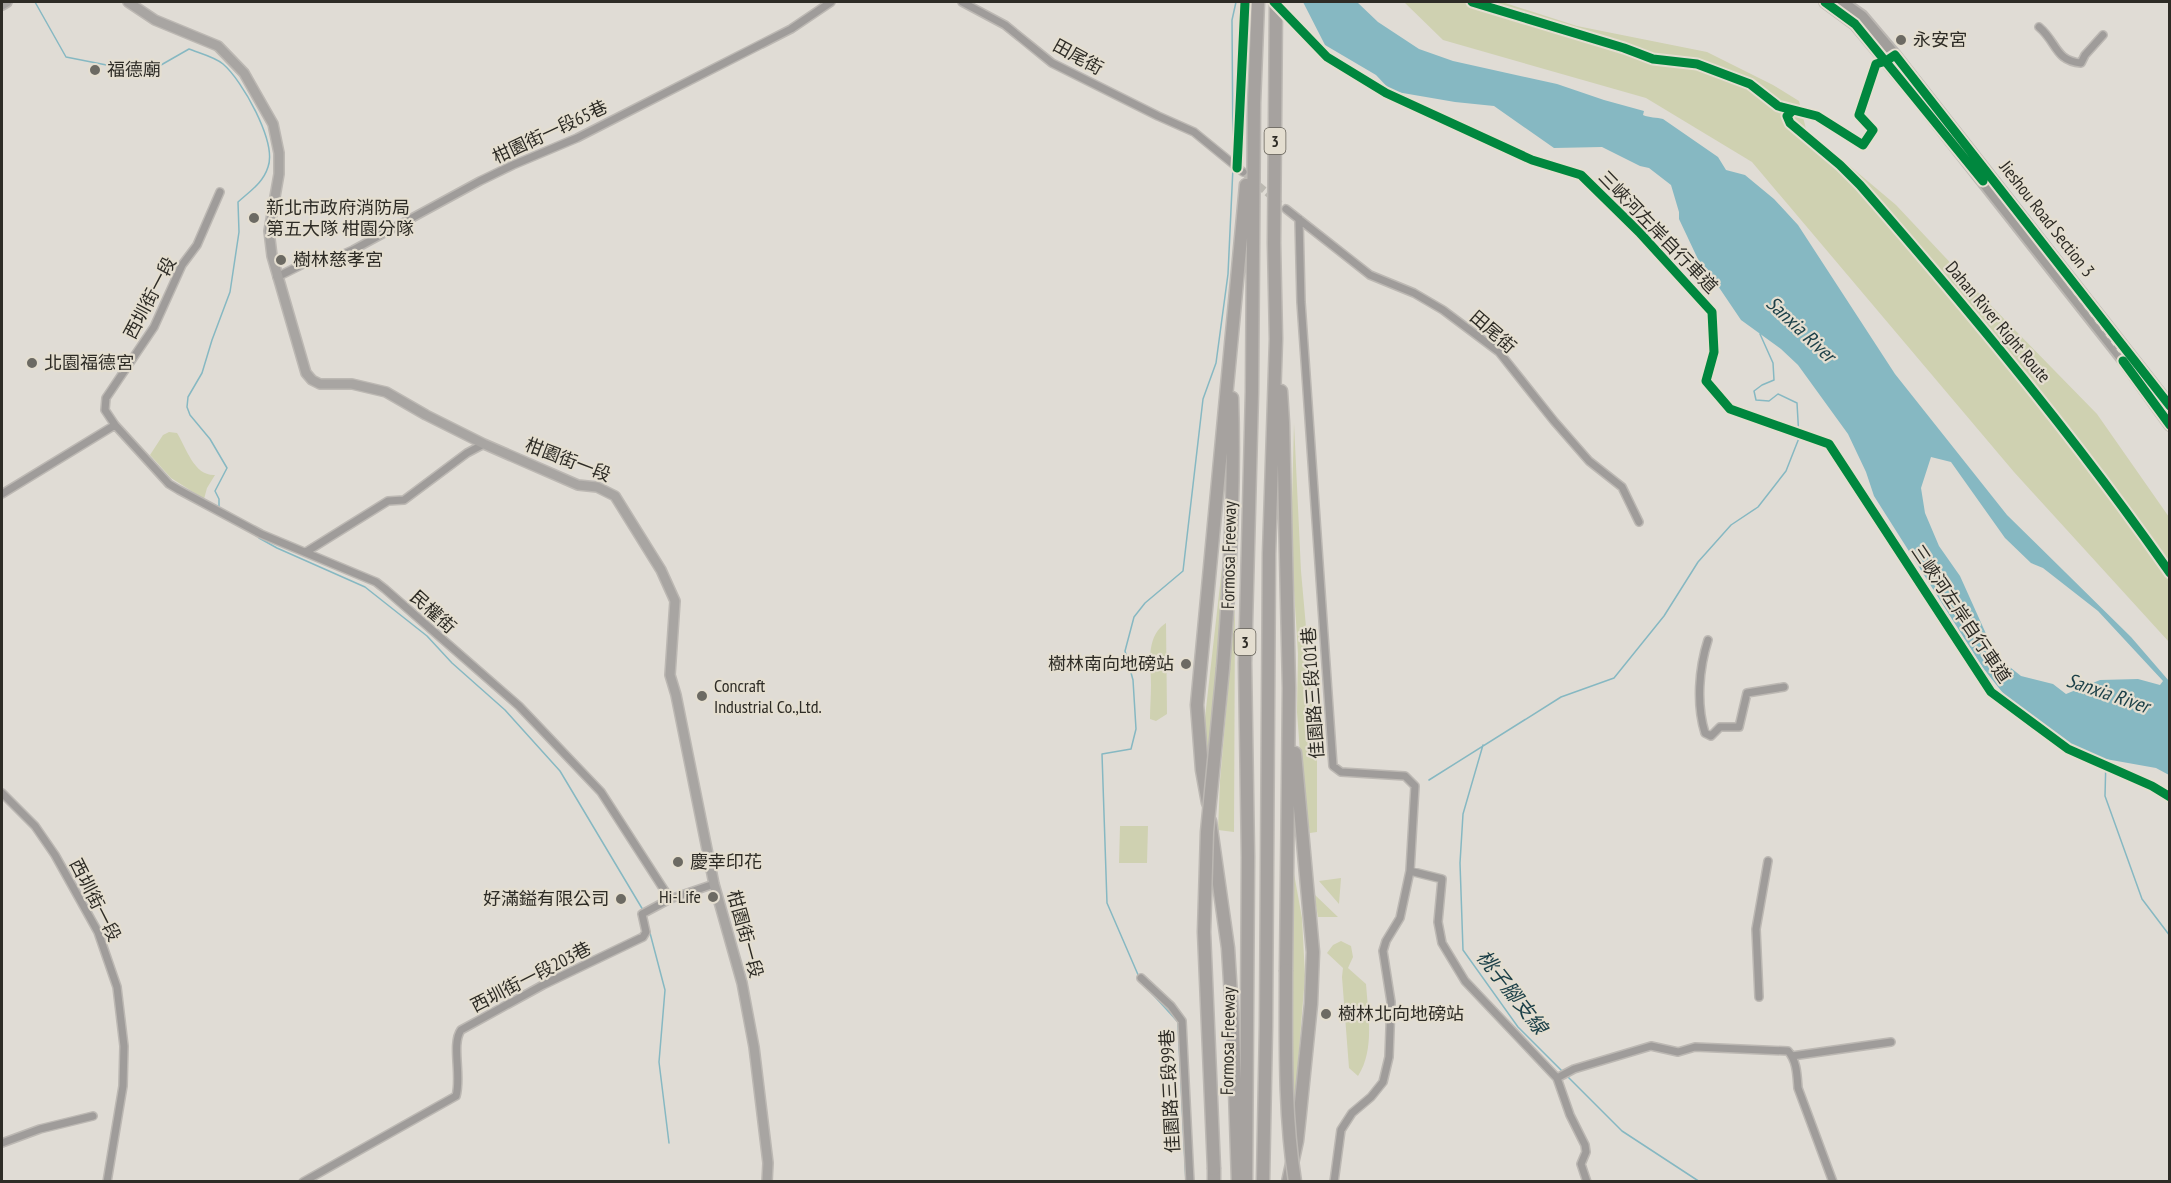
<svg xmlns="http://www.w3.org/2000/svg" width="2171" height="1183" font-family="'PT Sans Narrow','Noto Sans TC',sans-serif">
<rect width="100%" height="100%" fill="#e0dcd5"/>
<path fill="#cfd1b1" d="M 1404,2 L 1502,2 L 1577,26 L 1707,52 L 1773,85 L 1799,101 L 1806,129 L 1896,205 L 1975,289 L 2097,414 L 2169,517 L 2169,642 L 2014,472 L 1752,162 L 1646,98 L 1443,40 Z
M 1294,423 L 1301,571 L 1317,751 L 1317,832 L 1310,833 L 1303,793 L 1297,712 L 1298,654 L 1291,542 Z
M 169,432 L 177,433 C 187,449 194,476 215,475 L 207,488 L 204,499 L 171,478 L 150,455 L 163,435 Z
M 1225,541 L 1225,589 L 1208,777 L 1203,735 Z
M 1235,608 L 1234,832 L 1218,830 L 1220,781 Z
M 1166,623 L 1167,714 L 1156,721 L 1150,719 C 1150,708 1151,696 1151,685 C 1151,664 1145,637 1166,623 Z
M 1120,826 L 1148,826 L 1147,863 L 1119,863 Z
M 1293,868 L 1302,918 L 1305,976 L 1294,1113 L 1291,1092 Z
M 1341,878 L 1339,904 L 1319,881 Z
M 1314,894 L 1338,917 L 1318,917 Z
M 1341,941 L 1351,946 L 1353,957 L 1348,968 L 1366,984 C 1368,1013 1375,1050 1358,1076 L 1349,1068 L 1342,977 L 1343,968 L 1327,953 L 1333,945 Z"/>
<path fill="#86b8c2" fill-rule="evenodd" d="M 1303,2 L 1357,2 L 1378,22 L 1419,49 L 1453,61 L 1557,84 L 1604,100 L 1644,111 L 1643,115 C 1649,118 1657,117 1663,119 L 1718,157 L 1726,170 L 1745,175 L 1774,199 L 1798,225 L 1895,374 L 2007,515 L 2131,637 L 2169,681 L 2169,775 L 2156,768 L 2100,758 L 2066,742 L 2014,707 L 1983,668 L 1874,496 L 1866,472 L 1848,434 L 1798,365 L 1781,349 L 1741,320 L 1718,286 L 1704,272 L 1679,219 L 1679,212 L 1671,185 L 1649,168 L 1640,166 L 1602,147 L 1554,148 L 1494,106 L 1455,102 L 1391,91 L 1376,75 L 1325,45 ZM 1931,457 L 1951,462 L 2005,538 L 2031,563 L 2043,568 L 2098,611 L 2163,681 L 2160,685 L 2138,679 L 2100,680 L 2066,694 L 2053,684 L 2021,676 L 1996,656 L 1960,576 L 1939,546 L 1925,513 L 1921,488 Z"/>
<g fill="none" stroke-linecap="round" stroke-linejoin="round">
<path stroke="#86b8c2" stroke-width="1.5" d="M 35,2 L 66,57 L 147,73 L 189,49 C 199,53 215,57 223,64 C 242,80 277,142 268,167 C 263,183 250,191 238,202 L 239,232 L 230,292 L 212,340 L 202,373 L 188,397 L 187,407 L 190,415 L 210,439 L 227,468 L 215,491 L 219,499 L 219,506
M 1233,159 L 1232,20 L 1236,2
M 259,538 L 277,548 L 365,587 L 427,636 L 452,663 L 505,710 L 560,771 L 643,910
M 1483,745 L 1463,814 L 1460,863 L 1463,950 L 1518,1027 L 1562,1071
M 2106,757 L 2105,796 L 2142,899 L 2170,936
M 1429,780 L 1561,697 L 1614,678 L 1664,616 L 1698,562 L 1731,525 L 1758,507 L 1786,471 L 1799,438 L 1797,403 L 1778,394 L 1769,401 L 1756,400 L 1754,391 L 1762,385 L 1774,380 L 1773,363 L 1760,334
M 645,914 L 665,990 L 659,1062 L 669,1143
M 1139,977 L 1107,903 L 1102,754 L 1131,749 L 1136,729 L 1133,680 L 1125,651 L 1134,617 L 1145,603 L 1183,571 L 1203,399 L 1216,363 L 1228,274 L 1233,167
M 1147,988 L 1178,1022 L 1186,1182
M 1567,1076 L 1622,1131 L 1700,1182"/>
<path stroke="#bcb9b2" stroke-width="7" stroke-dasharray="7 3.5" stroke-linecap="butt" d="M 1243,172 L 1286,209"/>
<g stroke="#bcb8b3" stroke-width="10">
<path id="street" d="M 962,2 L 1005,25 L 1052,63 L 1158,116 L 1194,132 L 1243,172
M 2039,27 C 2057,42 2055,61 2081,63 L 2085,55 L 2103,35
M 220,192 L 197,245 L 182,265 L 154,327 L 106,398 L 105,410 L 115,425 L 169,484 L 179,490 L 261,534 L 376,582 L 385,589 L 519,706 L 601,792 L 670,899
M 1286,209 L 1370,275 L 1414,293 L 1443,310 L 1499,352 L 1554,421 L 1589,461 L 1622,487 L 1639,522
M 1299,219 L 1301,302 L 1333,766 L 1341,772 L 1405,776 L 1415,786 L 1410,871 L 1400,918 L 1386,941 L 1383,951 L 1391,1002 L 1389,1057 L 1383,1082 L 1371,1097 L 1352,1113 L 1341,1130 L 1334,1182
M 277,277 L 313,259 L 337,257 L 353,250 L 480,181 L 513,165 L 577,138 L 791,29 L 831,2
M 2,494 L 115,425
M 306,552 L 388,501 L 404,500 L 467,453 L 484,444
M 1708,640 C 1699,668 1696,704 1705,733 L 1711,736 L 1720,727 L 1739,727 L 1747,693 L 1784,687
M 2,793 L 35,826 L 55,855 L 98,932 L 117,987 L 124,1046 L 123,1086 L 107,1182
M 1410,871 L 1442,879 L 1438,922 L 1442,943 L 1465,981 L 1557,1078 L 1570,1115 L 1585,1145 L 1586,1152 L 1581,1164 L 1587,1182
M 1141,978 L 1171,1006 L 1182,1021 L 1190,1182
M 1759,997 L 1756,929 L 1768,861
M 1792,1056 L 1891,1042
M 1557,1078 L 1574,1069 L 1651,1046 L 1678,1052 L 1695,1047 L 1788,1051 C 1797,1061 1797,1075 1798,1088 L 1833,1182
M 2,1143 L 40,1129 L 93,1116
M 303,1182 L 456,1096 C 462,1076 451,1044 461,1030 L 543,985 L 643,937 L 646,932 L 642,914 L 670,899 L 714,884"/>
</g>
<g stroke="#bcb8b3" stroke-width="12">
<path id="secondary" d="M 128,2 L 155,20 L 218,46 L 244,73 L 273,124 L 279,153 L 279,174 L 269,231 L 272,256 L 306,373 L 312,380 L 320,384 L 352,384 L 386,392 L 426,415 L 484,444 L 578,485 L 597,487 L 615,496 L 661,570 L 675,601 L 670,675 L 676,695 L 714,884 L 742,983 L 754,1047 L 768,1163 L 767,1182
M 2,5 L 7,2"/>
</g>
<g stroke="#bcb8b3" stroke-width="14">
<path id="primary" d="M 1825,2 L 1855,24 L 1920,102 L 2121,357 L 2170,425
M 1842,2 L 1862,16 L 1895,55 L 2170,406"/>
</g>
<g stroke="#bcb8b3" stroke-width="15">
<path id="highway" d="M 1281,391 L 1283,423 L 1289,688 L 1286,970
M 1223,668 C 1230,578 1235,488 1232,398
M 1208,803 L 1202,770 L 1197,705 L 1246,185
M 1210,821 L 1228,948 L 1233,1029 L 1238,1182
M 1214,1169 L 1214,1182
M 1246,1182 L 1248,857 L 1245,663 L 1252,392 L 1254,103 L 1258,2
M 1263,1182 L 1266,1026 L 1269,554 L 1276,339 L 1274,243 L 1276,2
M 1288,1182 L 1297,1141 L 1300,1113 L 1311,1004 L 1313,952 L 1295,753"/>
</g>
<use href="#street" stroke="#9f9c9a" stroke-width="7"/>
<use href="#secondary" stroke="#a8a5a2" stroke-width="9"/>
<use href="#primary" stroke="#a19e9b" stroke-width="10"/>
<use href="#highway" stroke="#a6a29f" stroke-width="12"/>
<g stroke="#a5a3a0" stroke-width="4">
<path id="rail" d="M 1831,2 L 1873,42 L 1960,147 L 2026,230 L 2147,388 L 2170,421"/>
</g>
<use href="#rail" stroke="#e4ded0" stroke-width="1.5" stroke-dasharray="4.5" stroke-linecap="butt"/>
<g stroke="#bcb8b3" stroke-width="15" stroke-linecap="butt">
<path id="highway-bridge" d="M 1286,970 C 1286,1041 1284,1111 1295,1182
M 1214,1169 L 1204,932 L 1207,832 L 1223,668"/>
</g>
<use href="#highway-bridge" stroke="#a6a29f" stroke-width="12"/>
<g stroke="#e4ded0" stroke-width="13">
<path id="cycleway" d="M 1274,2 L 1327,57 L 1386,93 L 1532,160 L 1581,175 L 1639,232 L 1712,312 L 1714,352 L 1706,381 L 1730,409 L 1829,444 L 1991,692 L 2068,749 L 2152,786 L 2170,797
M 1472,2 L 1624,48 L 1653,59 L 1697,64 L 1750,84 L 1778,106 L 1817,116 L 1863,145 L 1873,130 L 1859,115 L 1876,64 L 1886,61 L 1895,55 L 2170,406
M 1825,2 L 1855,24 L 1983,181
M 1793,110 L 1787,116 L 1790,123 L 1840,165 L 1860,185 C 1969,310 2075,437 2170,573
M 1237,168 L 1245,2
M 2123,361 L 2170,425"/>
</g>
<use href="#cycleway" stroke="#00873e" stroke-width="9"/>
</g>
<g fill="#6c6a63" stroke="#e4ded0" stroke-width="2">
<circle cx="1901" cy="40" r="6"/>
<circle cx="95" cy="70" r="6"/>
<circle cx="254" cy="218" r="6"/>
<circle cx="281" cy="260" r="6"/>
<circle cx="32" cy="363" r="6"/>
<circle cx="1186" cy="664" r="6"/>
<circle cx="702" cy="696" r="6"/>
<circle cx="678" cy="862" r="6"/>
<circle cx="713" cy="897" r="6"/>
<circle cx="621" cy="899" r="6"/>
<circle cx="1326" cy="1014" r="6"/>
</g>
<g text-anchor="middle" stroke-width="4.5" stroke-linejoin="round" paint-order="stroke">
<g fill="#e4ded0" stroke="#656159" stroke-width="1.5">
<rect x="1264.5" y="128" width="21" height="26" rx="4.5"/>
<rect x="1234.5" y="629" width="21" height="26" rx="4.5"/>
</g>
<g font-size="16" font-weight="bold" fill="#2e2c26">
<text x="1275" y="147">3</text>
<text x="1245" y="648">3</text>
</g>
<g font-size="18" fill="#2e2c26" stroke="#e4ded0" text-anchor="start">
<text x="1913" y="46">永安宮</text>
<text x="107" y="76">福德廟</text>
<text x="266" y="214">新北市政府消防局<tspan x="266" dy="21">第五大隊 柑園分隊</tspan></text>
<text x="293" y="266">樹林慈孝宮</text>
<text x="44" y="369">北園福德宮</text>
<text x="1174" y="670" text-anchor="end">樹林南向地磅站</text>
<text x="714" y="692">Concraft<tspan x="714" dy="21">Industrial Co.,Ltd.</tspan></text>
<text x="690" y="868">慶幸印花</text>
<text x="701" y="903" text-anchor="end">Hi-Life</text>
<text x="609" y="905" text-anchor="end">好滿鎰有限公司</text>
<text x="1338" y="1020">樹林北向地磅站</text>
</g>
<g font-size="18" fill="#2e2c26" stroke="#e4ded0">
<text transform="translate(1078 57) rotate(29)" y="6">田尾街</text>
<text transform="translate(550 132) rotate(-25)" y="6">柑園街一段65巷</text>
<text transform="translate(2047 219) rotate(52)" y="6">Jieshou Road Section 3</text>
<text transform="translate(1658 232) rotate(46)" y="6">三峽河左岸自行車道</text>
<text transform="translate(150 298) rotate(-62)" y="6">西圳街一段</text>
<text transform="translate(1998 322) rotate(50)" y="6">Dahan River Right Route</text>
<text transform="translate(1493 332) rotate(41)" y="6">田尾街</text>
<text transform="translate(568 460) rotate(21)" y="6">柑園街一段</text>
<text transform="translate(1229 555) rotate(-89)" y="6">Formosa Freeway</text>
<text transform="translate(433 612) rotate(42)" y="6">民權街</text>
<text transform="translate(1961 614) rotate(56)" y="6">三峽河左岸自行車道</text>
<text transform="translate(1313 693) rotate(-94)" y="6">佳園路三段101巷</text>
<text transform="translate(95 900) rotate(63)" y="6">西圳街一段</text>
<text transform="translate(745 934) rotate(75)" y="6">柑園街一段</text>
<text transform="translate(531 977) rotate(-27)" y="6">西圳街一段203巷</text>
<text transform="translate(1228 1041) rotate(-89)" y="6">Formosa Freeway</text>
<text transform="translate(1170 1091) rotate(-93)" y="6">佳園路三段99巷</text>
</g>
<g font-size="20" font-style="italic" fill="#1b3f47" stroke="#e4ded0">
<text transform="translate(1801 329) rotate(43)" y="7">Sanxia River</text>
<text transform="translate(2108 693) rotate(19)" y="7">Sanxia River</text>
<text transform="translate(1512 992) rotate(52)" y="7">桃子腳支線</text>
</g>
</g>
<rect width="2171" height="1183" fill="none" stroke="#2e2c26" stroke-width="6"/>
</svg>
